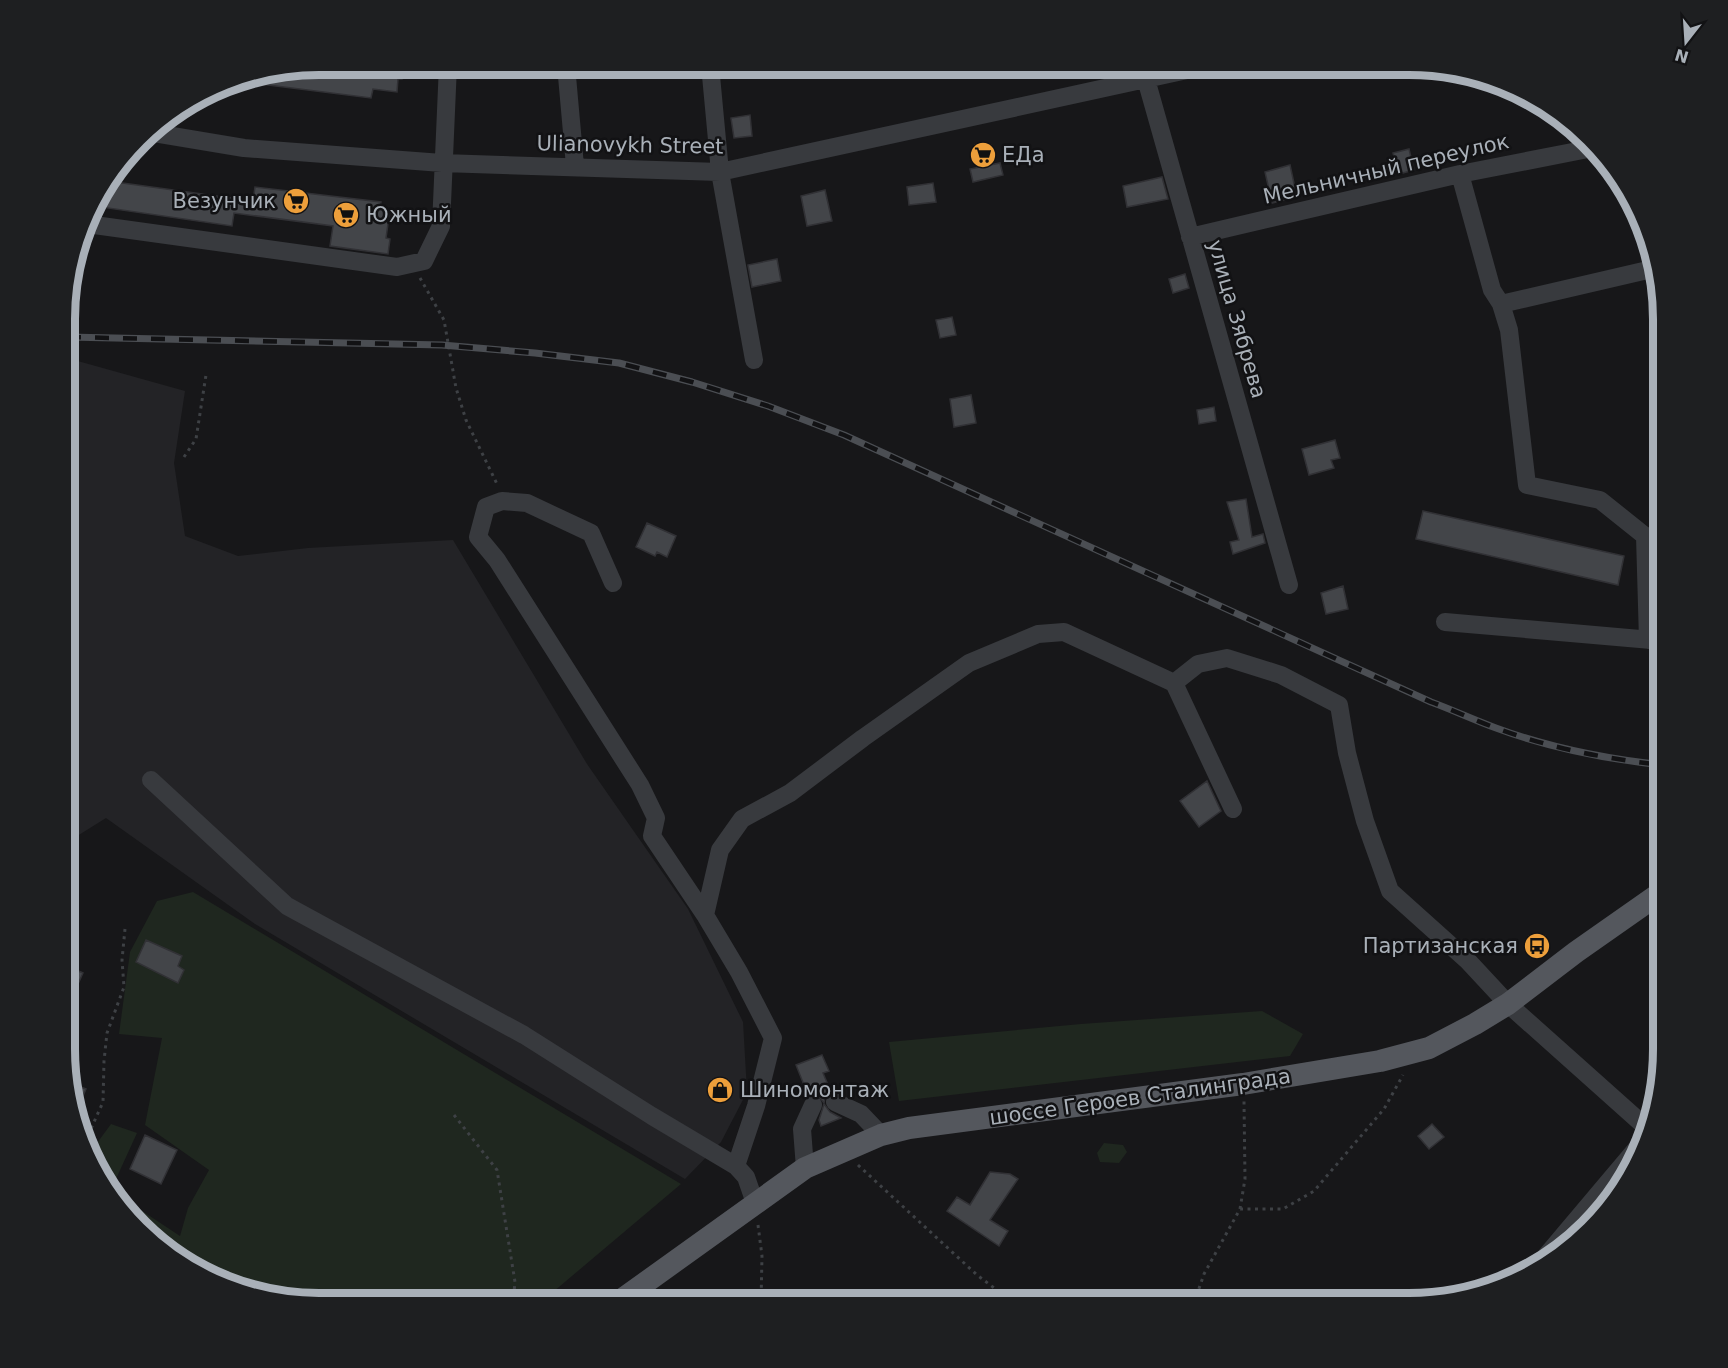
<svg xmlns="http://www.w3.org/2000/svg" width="1728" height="1368" font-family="'DejaVu Sans',sans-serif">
<rect width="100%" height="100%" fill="#171719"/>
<path fill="#232326" d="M 67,358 L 185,391 L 174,463 L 185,536 L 238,556 L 308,548 L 453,540 L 587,764 L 688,909 L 743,1022 L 747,1092 L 721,1142 L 685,1179 L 255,924 L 106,818 L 66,843 Z"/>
<path fill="#1f271f" d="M 193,892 L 681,1184 L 540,1303 L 302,1303 L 221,1284 L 151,1240 L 115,1193 L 180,1236 L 188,1208 L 209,1170 L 145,1125 L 162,1038 L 119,1034 L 130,952 L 157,901 Z
M 1262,1011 L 1303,1034 L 1290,1056 L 899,1101 L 889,1042 L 1081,1024 Z
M 111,1124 L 137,1133 L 116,1179 C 102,1172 93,1169 89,1154 Z
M 1104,1143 L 1123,1145 L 1127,1152 L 1119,1163 L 1100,1162 L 1097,1153 Z"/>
<path fill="#434549" stroke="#313135" stroke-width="1.5" d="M 319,64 L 371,69 L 372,65 L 404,65 L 402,79 L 398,79 L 397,92 L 373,89 L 371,98 L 237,81 L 237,78 Z
M 750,115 L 752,136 L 734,138 L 731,118 Z
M 1409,149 L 1414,170 L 1399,174 L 1393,153 Z
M 1000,163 L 1003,175 L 973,182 L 970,169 Z
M 1290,165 L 1297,197 L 1272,203 L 1265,172 Z
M 1162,177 L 1168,199 L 1127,207 L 1123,186 Z
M 108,181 L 253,201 L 255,187 L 381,202 L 380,209 L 390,210 L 386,238 L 390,239 L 388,254 L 330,246 L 333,226 L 234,213 L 232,226 L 94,206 L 98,192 Z
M 933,183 L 936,202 L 909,205 L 907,187 Z
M 825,190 L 832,221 L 807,226 L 801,196 Z
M 777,259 L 781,281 L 752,287 L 748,265 Z
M 1185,274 L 1189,288 L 1173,293 L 1169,279 Z
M 952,317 L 956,335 L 940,338 L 936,320 Z
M 971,395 L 976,423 L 954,427 L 950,399 Z
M 1214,407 L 1216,421 L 1199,424 L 1197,410 Z
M 1335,440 L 1340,458 L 1331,460 L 1334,468 L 1309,475 L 1302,449 Z
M 1246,499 L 1252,537 L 1263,534 L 1265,543 L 1233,554 L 1230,542 L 1239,540 L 1227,502 Z
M 1423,511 L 1624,556 L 1618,585 L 1416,539 Z
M 647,523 L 676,536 L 667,557 L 657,552 L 655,556 L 636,547 Z
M 1343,586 L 1348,609 L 1326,614 L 1321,593 Z
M 1207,781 L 1221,811 L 1199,827 L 1180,801 Z
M 146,940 L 182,956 L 178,966 L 184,970 L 178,983 L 136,962 Z
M 65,965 L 83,973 L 65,1013 Z
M 822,1055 L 829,1071 L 823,1073 L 831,1092 L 825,1097 L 824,1103 L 818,1095 L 808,1095 L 796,1065 Z
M 70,1083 L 86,1089 L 77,1110 Z
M 824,1104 L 830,1112 L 841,1118 L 821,1126 L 819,1120 Z
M 1432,1124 L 1444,1137 L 1429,1149 L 1418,1136 Z
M 145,1135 L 177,1150 L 161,1184 L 130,1169 Z
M 990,1172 L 1010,1174 L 1018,1179 L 990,1220 L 1008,1231 L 999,1246 L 947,1211 L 957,1197 L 970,1205 Z"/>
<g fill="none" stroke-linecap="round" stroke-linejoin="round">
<path stroke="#3e4145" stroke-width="3" stroke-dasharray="3 4.5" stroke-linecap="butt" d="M 420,278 L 444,320 L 456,388 L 466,420 L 498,486
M 184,457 L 196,439 L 206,375
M 454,1115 L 497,1170 L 515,1282 L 513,1303
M 85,1142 L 103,1102 L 104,1061 L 107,1033 L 124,987 L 122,960 L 125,929
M 858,1165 L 977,1275 L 1014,1303
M 1240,1209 L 1283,1209 L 1314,1191 L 1384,1109 L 1403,1075
M 758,1225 L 762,1256 L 761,1303
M 1194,1303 L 1204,1274 L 1240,1209 L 1245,1179 L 1244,1101"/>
<path stroke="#383a3e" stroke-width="18" d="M 566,65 L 575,166
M 710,65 L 720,172 L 754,360
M 1142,65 L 1289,585
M 148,132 L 244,148 L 442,163 L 720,172 L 1210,65
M 1460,174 L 1492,290 L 1501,304 L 1509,330 L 1527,485 L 1600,500 L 1645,536
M 87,224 L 397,267 L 424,261 L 441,226 L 448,65
M 1190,237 L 1460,174 L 1593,148
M 1501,304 L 1652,269
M 613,583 L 591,533 L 527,503 L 502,501 L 486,507 L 478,537 L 497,560 L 640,785 L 656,818 L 652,836 L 705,915 L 739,972 L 773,1038 L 756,1106 L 736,1166
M 1445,622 L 1663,641
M 1648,640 L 1645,536 L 1663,537
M 151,780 L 287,906 L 524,1035 L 652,1116 L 736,1166 L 746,1177 L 755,1203
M 1233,809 L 1174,683 L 1198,664 L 1227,658 L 1281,675 L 1339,705 L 1347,753 L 1365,821 L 1390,891 L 1468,961 L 1508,1004 L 1648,1129
M 705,915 L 720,850 L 742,819 L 790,793 L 863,738 L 969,663 L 1038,634 L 1064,632 L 1174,683
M 835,1102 L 861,1114 L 881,1135
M 805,1168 L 802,1129 L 813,1105
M 1545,1257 L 1647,1136"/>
<path stroke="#54575d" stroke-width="22" d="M 617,1303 L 805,1168 L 881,1135 L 909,1128 L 1243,1084 L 1380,1061 L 1429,1048 L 1475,1024 L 1508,1004 L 1576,952 L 1663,891"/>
<g stroke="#4b4e53" stroke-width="7">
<path id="rail" d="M 67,337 L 442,345 L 535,353 L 619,363 L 692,382 L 768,406 L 844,435 L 1431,702 C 1453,710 1474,720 1496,728 C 1550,748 1606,759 1663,765"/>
</g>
<use href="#rail" stroke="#121214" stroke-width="4.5" stroke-dasharray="14" stroke-linecap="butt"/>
</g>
<defs>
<g id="supermarket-disc" transform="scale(1.35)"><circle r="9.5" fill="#ed9f3b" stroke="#121214"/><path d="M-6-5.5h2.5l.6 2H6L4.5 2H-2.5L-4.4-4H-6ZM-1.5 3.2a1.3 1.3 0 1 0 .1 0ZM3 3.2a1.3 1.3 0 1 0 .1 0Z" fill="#111"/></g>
<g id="bus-disc" transform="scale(1.35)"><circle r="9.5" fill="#ed9f3b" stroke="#121214"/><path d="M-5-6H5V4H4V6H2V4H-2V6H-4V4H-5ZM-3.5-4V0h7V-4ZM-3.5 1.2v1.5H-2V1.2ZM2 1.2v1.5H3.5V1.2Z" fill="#111"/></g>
<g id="shop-disc" transform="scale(1.35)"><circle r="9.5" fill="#ed9f3b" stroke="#121214"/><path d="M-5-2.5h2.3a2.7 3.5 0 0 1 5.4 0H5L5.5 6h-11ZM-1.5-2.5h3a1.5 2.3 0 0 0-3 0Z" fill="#111"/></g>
</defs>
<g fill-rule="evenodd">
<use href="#supermarket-disc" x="983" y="155"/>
<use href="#supermarket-disc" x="296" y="201"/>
<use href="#supermarket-disc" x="346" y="215"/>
<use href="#bus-disc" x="1537" y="946"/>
<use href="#shop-disc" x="720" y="1090"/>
</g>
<g text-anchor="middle" stroke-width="5" stroke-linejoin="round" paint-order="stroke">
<g font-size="21" fill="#a9b0b8" stroke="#121214">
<text transform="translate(630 145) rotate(1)" y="7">Ulianovykh Street</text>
<text transform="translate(1386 169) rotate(-13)" y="7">Мельничный переулок</text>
<text transform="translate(1237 319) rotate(74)" y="7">улица Зябрева</text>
<text transform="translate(1140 1097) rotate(-8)" y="7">шоссе Героев Сталинграда</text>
</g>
<g font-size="21" fill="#a9b0b8" stroke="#121214" text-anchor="start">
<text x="1002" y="162">ЕДа</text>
<text x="276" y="208" text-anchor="end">Везунчик</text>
<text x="366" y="222">Южный</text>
<text x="1518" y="953" text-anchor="end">Партизанская</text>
<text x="740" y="1097">Шиномонтаж</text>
</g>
</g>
<path d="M0 0H1728V1368H0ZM319 75H1409A244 244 0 0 1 1653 319V1049A244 244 0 0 1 1409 1293H319A244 244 0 0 1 75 1049V319A244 244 0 0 1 319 75Z" fill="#1e1f21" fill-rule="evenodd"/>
<path fill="none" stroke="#a9b0b8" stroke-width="8" d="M319 75H1409A244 244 0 0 1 1653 319V1049A244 244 0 0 1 1409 1293H319A244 244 0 0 1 75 1049V319A244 244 0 0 1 319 75Z"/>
<g transform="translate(1686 42) rotate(197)" stroke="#121214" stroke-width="4.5" paint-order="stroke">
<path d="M0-4.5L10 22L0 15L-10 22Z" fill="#a9b0b8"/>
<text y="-9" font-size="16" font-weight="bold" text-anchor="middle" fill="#a9b0b8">N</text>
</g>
</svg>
